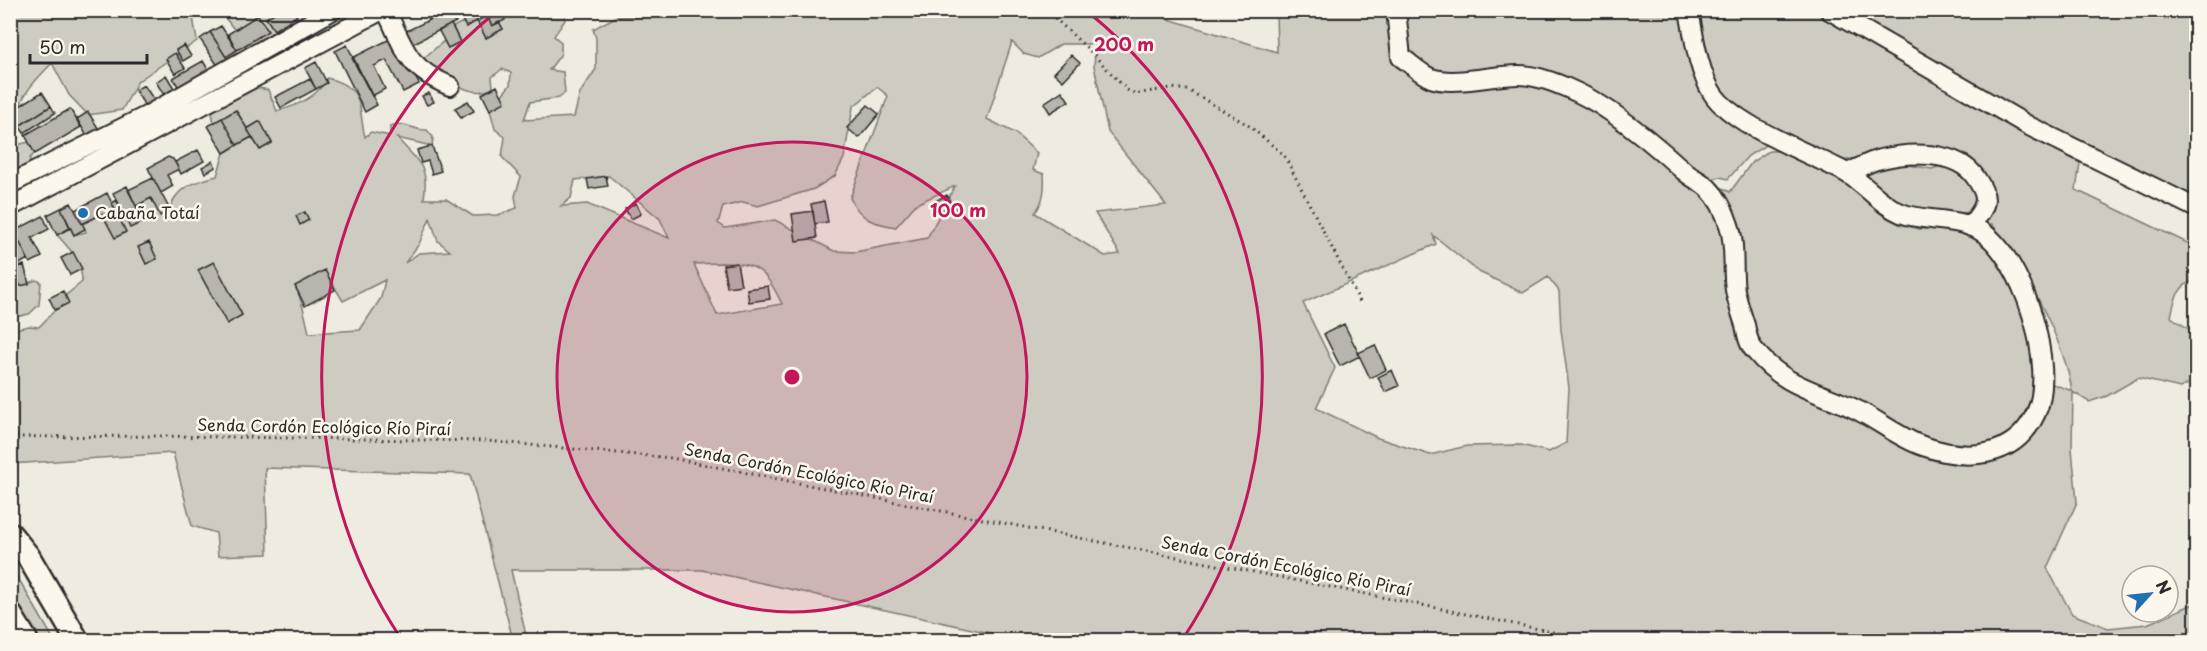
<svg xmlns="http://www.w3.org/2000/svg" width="2207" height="651" font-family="'Playpen Sans',sans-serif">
<rect width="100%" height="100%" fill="#eeebe0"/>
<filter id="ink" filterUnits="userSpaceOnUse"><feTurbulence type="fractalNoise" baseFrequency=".0167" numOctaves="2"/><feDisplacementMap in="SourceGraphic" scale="12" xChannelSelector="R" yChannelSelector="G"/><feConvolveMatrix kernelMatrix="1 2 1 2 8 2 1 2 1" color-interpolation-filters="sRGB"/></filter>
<g filter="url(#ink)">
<path fill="#cecbc2" stroke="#7c7b76" stroke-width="1.5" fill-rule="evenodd" d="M 1681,10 L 1698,80 L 1769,143 L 1748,156 L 1728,179 L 1720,177 L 1707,180 L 1730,192 L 1752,162 L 1769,151 L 1782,151 L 1840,177 L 1881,214 L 1899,224 L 1919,229 L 1960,228 L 1985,244 L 2012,286 L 2044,381 L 2072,391 C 2065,342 2023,265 1992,224 L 1979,223 L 1972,162 L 1963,154 L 1953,152 L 1892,150 L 1838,162 L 1826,153 L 1757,120 L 1716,89 L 1698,11 L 2196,11 L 2196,201 L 2012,123 L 2080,163 L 2076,190 L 2196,247 L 2196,280 C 2178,284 2174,301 2171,317 L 2196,334 L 2196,380 L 2180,388 L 2138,378 L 2107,396 L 2089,402 L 2073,392 L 2072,449 L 2077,502 L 2047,568 L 2072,614 L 2108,628 L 2147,624 L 2196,603 L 2196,640 L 1022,640 L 702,570 L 511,570 L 527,640 L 513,640 L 470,474 L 265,468 L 268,554 L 218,556 L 216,533 L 192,526 L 173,453 L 11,464 L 10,330 L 29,326 L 39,327 L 55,310 L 68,303 L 65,296 L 82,282 C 82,261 71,250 57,235 L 70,228 L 74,235 L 86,232 L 82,224 L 102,214 L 115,237 L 126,232 L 120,221 L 126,218 L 143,222 L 136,206 L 151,198 L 161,215 L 170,210 C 175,186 196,182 217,176 L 224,153 L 252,137 L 260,150 L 272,143 L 260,122 L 247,129 L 236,110 L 214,123 L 212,113 L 215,105 L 250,86 L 268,90 L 277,111 C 297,106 318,97 327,78 C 367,89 357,105 365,137 L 371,132 L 390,136 L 390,126 C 408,121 412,131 427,130 L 433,137 L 432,146 L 397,138 C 418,162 429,164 424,199 L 446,199 L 473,216 L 498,215 L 517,208 L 515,196 L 521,177 L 502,157 L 505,137 L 495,129 L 490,110 L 510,85 L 511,73 L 502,69 L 492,77 L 493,88 C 470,101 445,76 423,65 L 424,58 L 444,41 L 448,48 L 460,42 L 453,27 L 463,22 L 466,27 L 477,21 L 486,38 L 503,29 L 499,22 L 505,19 L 500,11 L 565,11 L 565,20 L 554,36 L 561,42 L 561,54 L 549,70 L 563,72 L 565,93 L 559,98 L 530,102 L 524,120 L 574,117 L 580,93 L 596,69 L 596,38 L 593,29 L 617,16 L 656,16 L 652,11 L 1167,11 L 1165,18 L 1277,52 L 1276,11 ZM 1012,42 L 1024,54 L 1038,58 L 1061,44 L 1096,44 L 1094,66 L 1108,132 L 1166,205 L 1095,213 L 1120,254 L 1105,256 L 1035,213 C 1044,201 1045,189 1044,174 L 1033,170 L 1037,153 L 1015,133 L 987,119 ZM 877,87 L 888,96 L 850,198 C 861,220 872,223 896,227 L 916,204 L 955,186 L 927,238 L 855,252 L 834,251 L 775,220 L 725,228 L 718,223 L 723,207 L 743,202 L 758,206 L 814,189 L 835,176 L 844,158 L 853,107 ZM 609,176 L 660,219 L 669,238 L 587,204 L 561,206 L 571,198 L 575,180 ZM 430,218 L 438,241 L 450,251 L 419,253 L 405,263 L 419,244 ZM 1433,235 L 1479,272 L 1523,293 L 1548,277 L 1559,291 L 1561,330 L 1569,388 L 1566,443 L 1549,452 L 1521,445 L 1467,446 L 1430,455 L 1378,438 L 1316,408 L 1335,368 L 1303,303 L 1436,244 ZM 214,262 L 242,315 L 227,323 L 198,270 ZM 720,263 C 758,263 765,269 782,304 L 717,315 L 694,264 ZM 325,271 L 343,301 L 385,280 L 381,298 L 360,330 L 309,333 C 305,316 303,302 295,286 Z
M 11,11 L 192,11 L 197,41 L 138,81 L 122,110 L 88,115 L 69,95 L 52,63 C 26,90 12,105 16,145 L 29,142 L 35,153 L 30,158 L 29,172 L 11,176 Z
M 213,11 L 330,11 L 256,57 L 222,14 Z
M 1885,161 L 1932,169 L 1943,165 L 1959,166 L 1980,201 L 1971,212 C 1949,215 1917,214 1896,203 C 1885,198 1873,184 1864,175 Z
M 11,255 L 20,286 L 36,280 L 41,282 L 39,305 L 29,314 L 11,318 Z
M 10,564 L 54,640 L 30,640 L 11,607 Z"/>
<path fill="#b8b5ae" stroke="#2b2b2b" stroke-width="1.5" d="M 279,10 L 293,10 L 297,16 L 274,30 L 266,18 Z
M 423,10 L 448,10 L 428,20 Z
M 450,10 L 456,22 L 404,48 L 398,35 Z
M 457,10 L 472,10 L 477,21 L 466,27 Z
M 484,10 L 500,10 L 505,20 L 492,26 Z
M 258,15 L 268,31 L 237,50 L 228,34 Z
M 487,16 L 492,26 L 499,22 L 503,29 L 486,38 L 477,21 Z
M 451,24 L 460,42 L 448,48 L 439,31 Z
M 221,26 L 237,50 L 226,57 L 210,32 Z
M 210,32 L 228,60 L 218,66 L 200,39 Z
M 394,37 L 419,84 L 403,92 L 386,60 L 374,66 L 385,89 L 372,96 L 352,58 Z
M 184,45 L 191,56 L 183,61 L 176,50 Z
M 347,45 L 377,105 L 365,112 L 335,51 Z
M 175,53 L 185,68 L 175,74 L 166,59 Z
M 1071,55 L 1080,63 L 1063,81 L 1054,73 Z
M 203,61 L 209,71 L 179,88 L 173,78 Z
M 316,62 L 327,83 L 316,89 L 305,68 Z
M 166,75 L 174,88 L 164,95 L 156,82 Z
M 310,79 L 316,89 L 281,108 L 275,97 Z
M 144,85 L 156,103 L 147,109 L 135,90 Z
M 497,86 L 505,102 L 490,110 L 482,94 Z
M 1062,91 L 1069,101 L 1050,113 L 1044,103 Z
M 42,92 L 51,106 L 19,126 L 10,112 Z
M 429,93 L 434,102 L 427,105 L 422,96 Z
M 468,101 L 474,111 L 461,118 L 455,108 Z
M 868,105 L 879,114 L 859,138 L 847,128 Z
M 51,106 L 55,113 L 24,133 L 19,126 Z
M 70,109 L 81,127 L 35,154 L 25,135 Z
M 236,110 L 252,137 L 237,145 L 222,118 Z
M 88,112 L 100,131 L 88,138 L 77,119 Z
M 222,118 L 237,145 L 224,153 L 208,126 Z
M 260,121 L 272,143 L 260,150 L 247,129 Z
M 432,146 L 441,171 L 432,174 L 428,161 L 421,163 L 417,150 Z
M 198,150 L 204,161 L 181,174 L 175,162 Z
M 168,157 L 173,159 L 179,169 L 167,175 L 173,186 L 161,193 L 148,168 Z
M 213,161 L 216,167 L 205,173 L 202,167 Z
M 606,176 L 608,186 L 589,189 L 587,179 Z
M 153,178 L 170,210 L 160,216 L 151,198 L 136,206 L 128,190 Z
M 127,186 L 143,222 L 130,228 L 113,193 Z
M 107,193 L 126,232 L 115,238 L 102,214 L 82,224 L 75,210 Z
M 947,195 L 952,206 L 936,214 L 931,203 Z
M 117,200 L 126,218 L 120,221 L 112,203 Z
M 824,201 L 828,222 L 815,224 L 811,204 Z
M 71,203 L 85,229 L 74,235 L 61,208 Z
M 636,203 L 641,214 L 631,219 L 625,209 Z
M 61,208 L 70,228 L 57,235 L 47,215 Z
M 813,211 L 817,238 L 796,241 L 792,214 Z
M 305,212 L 309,220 L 300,225 L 296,216 Z
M 43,216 L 49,229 L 32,238 L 42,257 L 30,263 L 14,231 Z
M 13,229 L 28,259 L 16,266 L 10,254 L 10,230 Z
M 149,242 L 157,259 L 146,264 L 138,247 Z
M 73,252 L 82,269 L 70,275 L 61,258 Z
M 214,262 L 242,315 L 227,324 L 198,270 Z
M 737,263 L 741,285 L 727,287 L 723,265 Z
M 24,265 L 29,284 L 20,286 L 15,268 Z
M 325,270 L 335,290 L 305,306 L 295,286 Z
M 768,286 L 770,299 L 749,302 L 747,289 Z
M 63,291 L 69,303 L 55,310 L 49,298 Z
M 1344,324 L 1360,356 L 1340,366 L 1324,334 Z
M 1375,345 L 1386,370 L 1370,378 L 1358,353 Z
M 1392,370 L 1399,386 L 1385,392 L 1378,377 Z"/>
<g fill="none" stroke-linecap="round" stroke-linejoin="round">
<g stroke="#2b2b2b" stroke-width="22">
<path id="minor" d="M 386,10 C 405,50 407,68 450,86
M 1396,10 L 1401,57 C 1410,63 1421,74 1431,78 C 1454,86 1493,75 1518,75 C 1546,75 1588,96 1611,112 C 1637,130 1661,150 1684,171 C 1691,178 1701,181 1708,188 C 1717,197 1725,212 1729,225 C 1736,245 1732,269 1735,290 C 1737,301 1741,313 1745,325 C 1747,334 1748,344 1755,351 C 1784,386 1814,390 1853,408 C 1877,419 1899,438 1923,446 C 1966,461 2014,460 2036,413 C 2057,368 2023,255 1979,230 C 1956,217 1924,222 1901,213 C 1879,204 1864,182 1843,171 C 1809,153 1733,125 1713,94 C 1698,71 1694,37 1689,10
M 1829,10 L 2029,126 L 2196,208
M 1847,173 C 1857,169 1867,163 1877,160 C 1907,152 1957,149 1976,178 C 1980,184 1985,192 1985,199 C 1985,211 1975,217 1971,227
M 10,184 L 146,116 L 333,10
M 10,207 L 382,10"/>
</g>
<g stroke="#2b2b2b" stroke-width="27">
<path id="major" d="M 10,534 L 28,556 L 77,640
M 10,614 L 26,640"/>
</g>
<path stroke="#2b2b2b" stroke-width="3" stroke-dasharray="1.5 4.5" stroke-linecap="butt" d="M 1046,10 L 1088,49 L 1127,90 L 1136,94 L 1171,88 L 1188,90 L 1248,125 L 1284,155 L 1360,302
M 10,437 L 163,436 L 487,441 L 671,458 L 1432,607 L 1591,640"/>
<use href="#minor" stroke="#fbf7ec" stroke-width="18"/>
<use href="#major" stroke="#fbf7ec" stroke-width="22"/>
</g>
</g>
<circle cx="792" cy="377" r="235" fill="#c2185b" fill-opacity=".12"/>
<g fill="none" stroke="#c2185b" stroke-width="3">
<circle cx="792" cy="377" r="235"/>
<path d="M402 640A470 470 0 0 1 496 12M1088 12A470 470 0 0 1 1182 640"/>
</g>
<circle fill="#1f6fb2" stroke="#fbf7ec" stroke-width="2" cx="83" cy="213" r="6"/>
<g text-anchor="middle" stroke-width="5" stroke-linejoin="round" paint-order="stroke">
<g font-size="16" fill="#2b2b2b" stroke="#fbf7ec" text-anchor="start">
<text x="95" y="219">Cabaña Totaí</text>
</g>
<g font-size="16" fill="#2b2b2b" stroke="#fbf7ec">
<text transform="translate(324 427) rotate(1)" y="6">Senda Cordón Ecológico Río Piraí</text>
<text transform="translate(809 473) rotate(11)" y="6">Senda Cordón Ecológico Río Piraí</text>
<text transform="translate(1286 566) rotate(11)" y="6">Senda Cordón Ecológico Río Piraí</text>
</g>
</g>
<circle cx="792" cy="377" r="9" fill="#c2185b" stroke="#fbf7ec" stroke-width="3"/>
<g font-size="18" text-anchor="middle" font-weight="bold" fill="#c2185b" stroke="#fbf7ec" stroke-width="5" stroke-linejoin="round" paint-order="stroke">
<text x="1124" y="51">200 m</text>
<text x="958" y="217">100 m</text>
</g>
<rect width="2207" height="651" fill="none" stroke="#fbf7ec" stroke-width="36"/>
<rect x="18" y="18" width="2171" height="615" fill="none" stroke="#2b2b2b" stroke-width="2" filter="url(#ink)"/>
<g transform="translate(2150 594) rotate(63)"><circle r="28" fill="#fbf7ec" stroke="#a8a59f" stroke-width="1.5"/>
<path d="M0-4.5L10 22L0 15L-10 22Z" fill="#1f6fb2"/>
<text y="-9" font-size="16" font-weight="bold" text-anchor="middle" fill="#2b2b2b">N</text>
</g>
<path d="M30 54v9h117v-9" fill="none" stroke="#2b2b2b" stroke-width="3"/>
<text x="39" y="54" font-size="18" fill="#2b2b2b" stroke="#fbf7ec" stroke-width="4.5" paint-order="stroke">50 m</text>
</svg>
